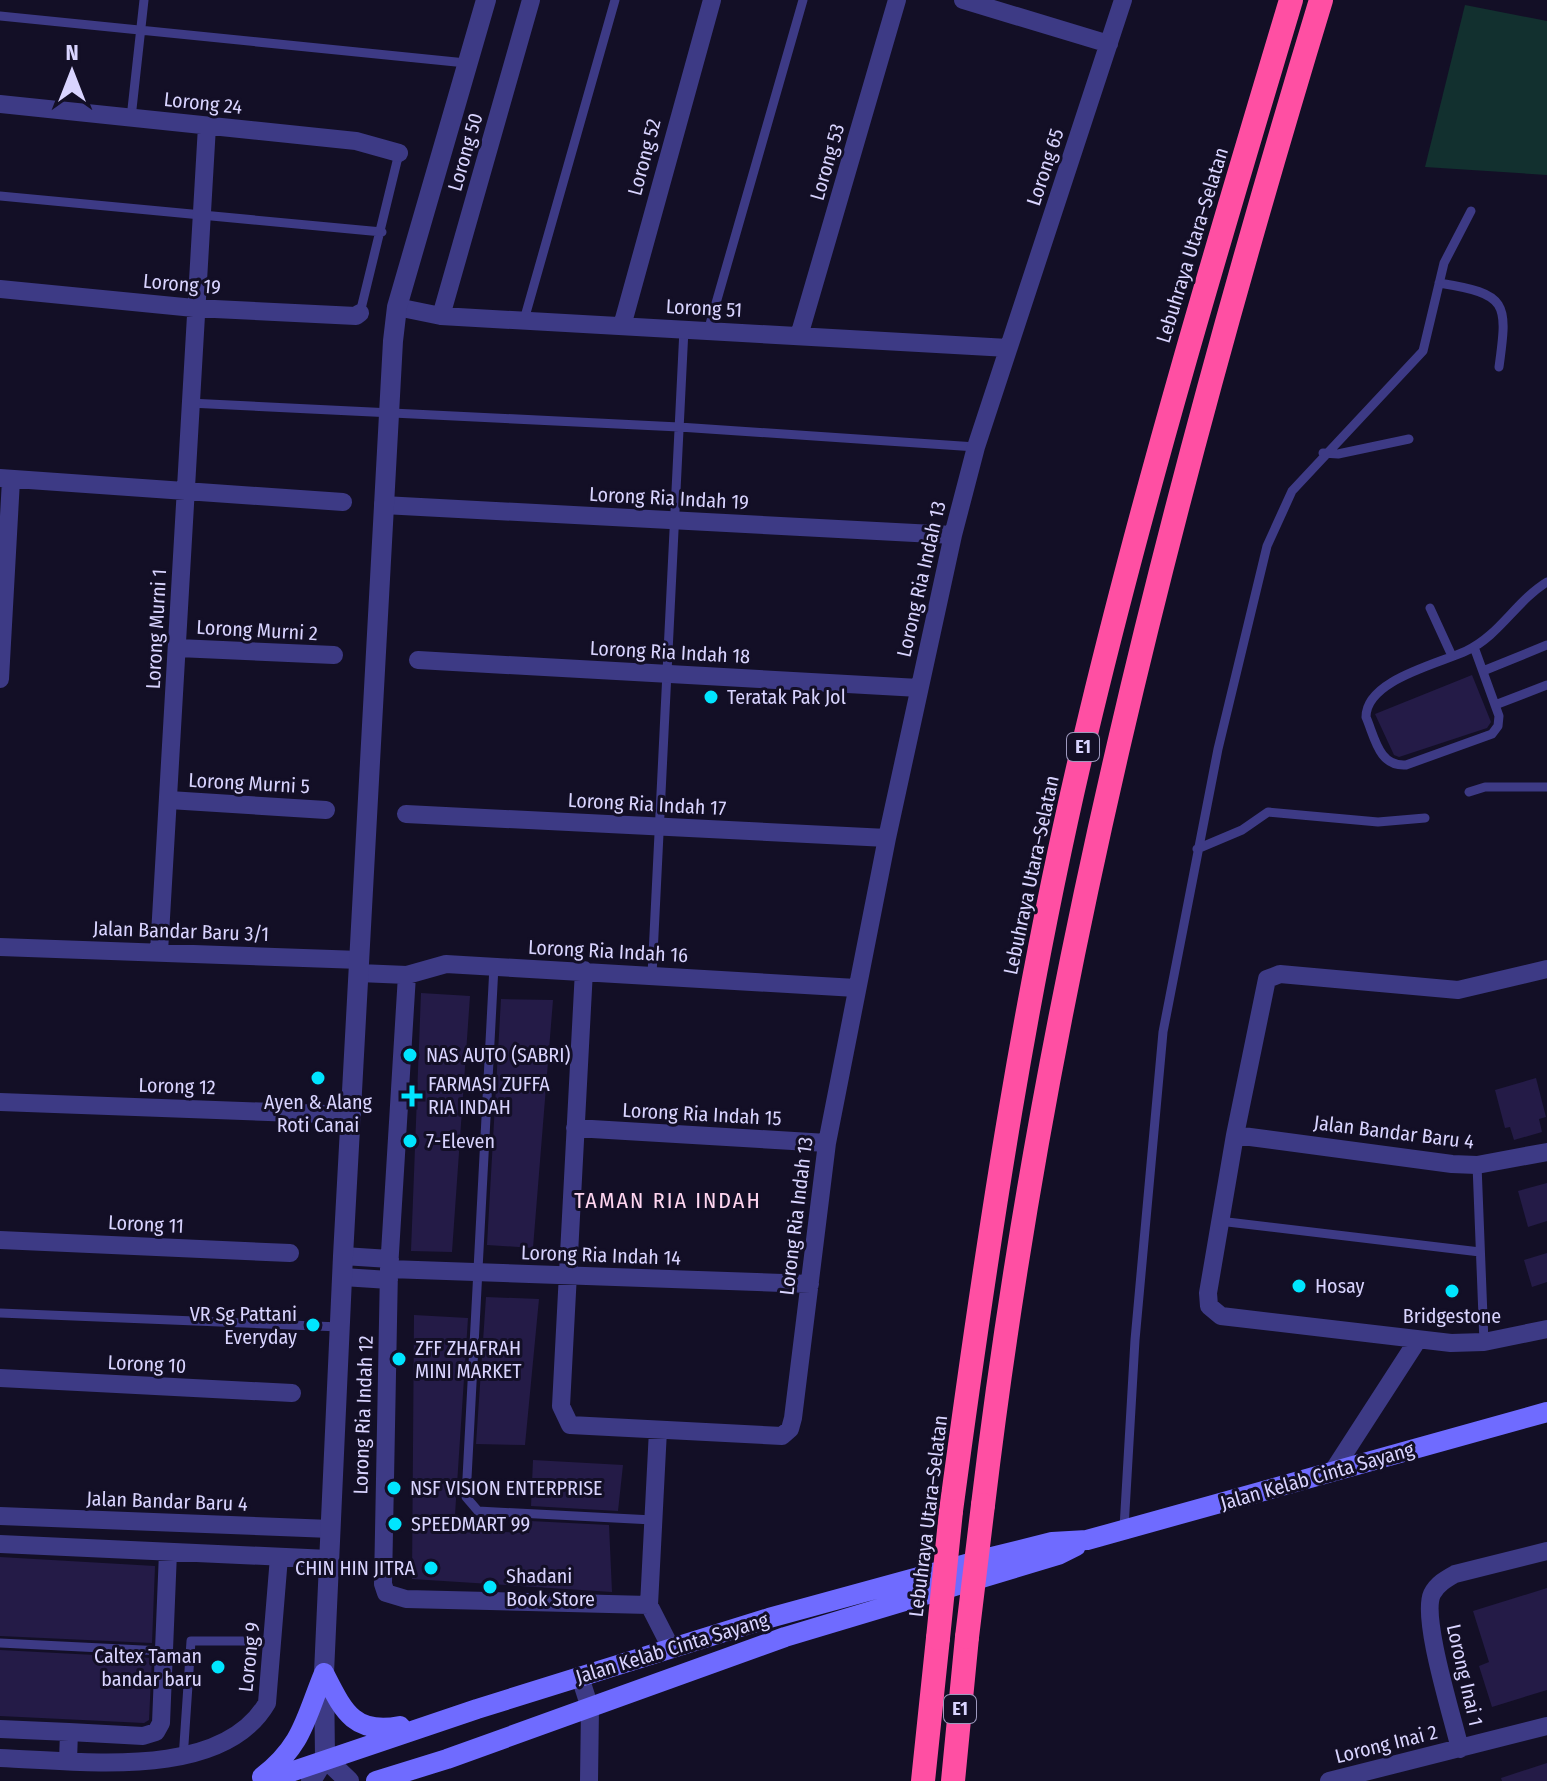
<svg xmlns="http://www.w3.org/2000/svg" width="1547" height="1781" font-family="'Fira Sans Condensed',sans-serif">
<rect width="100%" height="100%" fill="#130f26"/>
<path fill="#12302f" d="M 1465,5 L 1547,21 L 1547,175 L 1425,167 Z"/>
<path fill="#241b47" d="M 1472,675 L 1491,722 L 1487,728 L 1399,757 L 1394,755 L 1375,714 Z
M 421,993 L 470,996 L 452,1252 L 411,1251 Z
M 501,999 L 553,1000 L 533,1248 L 487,1245 Z
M 1536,1078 L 1546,1117 L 1539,1119 L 1542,1132 L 1514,1140 L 1510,1127 L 1505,1128 L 1495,1090 Z
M 1547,1183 L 1547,1221 L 1528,1227 L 1518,1191 Z
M 1547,1253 L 1547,1282 L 1532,1287 L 1524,1260 Z
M 486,1297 L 539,1299 L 525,1445 L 476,1444 Z
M 414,1315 L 468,1318 L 454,1530 L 529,1533 L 530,1521 L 609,1525 L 612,1592 L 412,1579 Z
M 533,1460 L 623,1465 L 618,1511 L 531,1506 Z
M 0,1557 L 155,1566 L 152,1643 L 0,1636 Z
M 1547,1588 L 1547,1690 L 1492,1707 L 1479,1666 L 1489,1662 L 1473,1611 Z
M 0,1650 L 152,1658 L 149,1720 L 144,1723 L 0,1716 Z
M 1547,1763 L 1547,1781 L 1502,1781 L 1501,1778 Z"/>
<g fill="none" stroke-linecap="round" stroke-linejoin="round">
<path stroke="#3d3a85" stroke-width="9" d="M 0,16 L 466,63
M 131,118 L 144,0
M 0,196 L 382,232
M 1439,283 C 1508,294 1508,302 1499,367
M 360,313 L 399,153
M 524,320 L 615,0
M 708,331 L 803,0
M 189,403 L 679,427 L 976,447
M 1323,453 L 1338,454 L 1409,439
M 1430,608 L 1452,656
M 1474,647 L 1499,716 L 1498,726 L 1492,734 L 1406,765 C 1379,767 1375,738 1366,717 C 1366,680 1438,664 1466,651 C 1499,636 1516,601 1547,582
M 1483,671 L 1547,645
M 1495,705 L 1547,685
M 1469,792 L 1485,787 L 1547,787
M 1197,849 L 1242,830 L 1268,812 L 1378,822 L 1425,818
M 494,966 L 466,1497 L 478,1511 L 653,1520
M 652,975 L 684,329
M 1477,1165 L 1484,1342
M 1219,1221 L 1480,1252
M 0,1313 L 340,1327
M 1124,1528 L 1135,1340 L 1163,1032 L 1218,749 L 1267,546 L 1292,491 L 1423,351 L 1444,263 L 1471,211
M 0,1643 L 163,1651
M 183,1759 L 191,1641 L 273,1641"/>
<path stroke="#3d3a85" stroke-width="18" d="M 963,0 L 1109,44
M 0,104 L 356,141 L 399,153
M 0,289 L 194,308 L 356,316 L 360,313
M 397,307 L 441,316 L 1008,348
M 441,316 L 531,0
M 622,326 L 712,0
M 799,336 L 897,0
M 0,478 L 343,502
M 383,505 L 953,535
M 178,648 L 334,655
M 418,660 L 919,688
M 0,679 L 11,480
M 169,800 L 326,810
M 406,814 L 887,838
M 0,947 L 360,960
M 159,952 L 207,126
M 1547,969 L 1458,990 L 1280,974 L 1267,979 L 1235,1135 L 1208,1293 L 1209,1306 L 1221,1316 L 1451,1343 L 1484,1342 L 1547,1329
M 584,970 L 561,1406 L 570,1425 L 782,1436 L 790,1429 L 793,1418 L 827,1143 L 887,838 L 953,535 L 976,447 L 1123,0
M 359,973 L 407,975 L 446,964 L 856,988
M 407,975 L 389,1269 L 383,1584 L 386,1593 L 406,1599 L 649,1605
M 0,1102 L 352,1115
M 575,1128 L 827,1143
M 1235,1135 L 1452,1164 L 1477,1165 L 1547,1152
M 0,1240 L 290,1253
M 343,1256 L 390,1259
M 389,1269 L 810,1284
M 343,1277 L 389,1280
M 0,1378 L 292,1393
M 658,1430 L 649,1605 L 671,1648
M 1333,1471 L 1417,1341
M 0,1516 L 331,1529
M 0,1544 L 329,1559
M 580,1677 L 590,1708 L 589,1781
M 0,1729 L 69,1732 L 68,1761
M 69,1732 L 143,1736 L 156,1732 L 161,1723 L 168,1552
M 1460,1749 C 1453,1718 1421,1618 1432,1594 C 1437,1584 1446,1579 1455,1574 L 1547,1551
M 0,1758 C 83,1761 222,1781 267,1703 L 279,1557
M 1329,1781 L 1547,1726"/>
<path stroke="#3d3a85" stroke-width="20" d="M 325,1758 L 349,1781
M 311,1781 L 325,1758 L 324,1673 L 343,1256 L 393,341 L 397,307 L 486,0"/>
<path stroke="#6f6bff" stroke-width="20" d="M 324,1673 C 343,1710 353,1735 400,1726
M 262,1777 C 303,1745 305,1719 324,1673
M 264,1781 L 477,1709 L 769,1618 L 992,1557 L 1052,1542 L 1087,1540 L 1547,1412
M 376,1781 L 447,1759 L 785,1637 L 1058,1555 L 1076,1546"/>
<path stroke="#ff4fa3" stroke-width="24" d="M 983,1505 C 1044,993 1171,493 1321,0
M 951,1511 C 987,1243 1027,976 1091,713 C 1149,473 1220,237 1291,0
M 923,1781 L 938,1638
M 953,1781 L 967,1637"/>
<path stroke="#ff4fa3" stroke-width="24" d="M 967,1637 L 983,1505
M 938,1638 L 951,1511"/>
</g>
<g fill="#00e5ff" stroke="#130f26" stroke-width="3">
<circle cx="711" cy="697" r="8"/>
<circle cx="410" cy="1055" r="8"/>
<circle cx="318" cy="1078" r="8"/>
<path d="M408 1084h8v8h8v8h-8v8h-8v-8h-8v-8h8z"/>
<circle cx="410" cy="1141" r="8"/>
<circle cx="1299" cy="1286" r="8"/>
<circle cx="1452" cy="1291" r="8"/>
<circle cx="313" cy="1325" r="8"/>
<circle cx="399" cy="1359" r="8"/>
<circle cx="394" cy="1488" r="8"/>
<circle cx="395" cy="1524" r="8"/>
<circle cx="431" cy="1568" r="8"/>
<circle cx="490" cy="1587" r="8"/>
<circle cx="218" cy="1667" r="8"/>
</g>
<g text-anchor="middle" stroke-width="6" stroke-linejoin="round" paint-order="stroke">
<g fill="#130f26" stroke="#9e99be" stroke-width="2">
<rect x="1067" y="733" width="32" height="28" rx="6"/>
<rect x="944" y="1695" width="32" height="28" rx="6"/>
</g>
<g font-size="18" font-weight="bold" fill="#d9d4ff">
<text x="1083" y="753">E1</text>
<text x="960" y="1715">E1</text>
</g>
<g font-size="20" fill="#d9d4ff" stroke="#130f26">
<text transform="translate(203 103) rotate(6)" y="7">Lorong 24</text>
<text transform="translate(465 152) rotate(-74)" y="7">Lorong 50</text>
<text transform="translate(644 157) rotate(-75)" y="7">Lorong 52</text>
<text transform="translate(827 162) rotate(-74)" y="7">Lorong 53</text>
<text transform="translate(1045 167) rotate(-72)" y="7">Lorong 65</text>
<text transform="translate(1192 245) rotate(-73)" y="7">Lebuhraya Utara–Selatan</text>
<text transform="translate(182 284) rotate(5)" y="7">Lorong 19</text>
<text transform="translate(704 308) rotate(3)" y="7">Lorong 51</text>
<text transform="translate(669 498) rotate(3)" y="7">Lorong Ria Indah 19</text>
<text transform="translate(921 579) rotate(-77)" y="7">Lorong Ria Indah 13</text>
<text transform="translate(156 629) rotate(-87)" y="7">Lorong Murni 1</text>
<text transform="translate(257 630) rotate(3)" y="7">Lorong Murni 2</text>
<text transform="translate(670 652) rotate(3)" y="7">Lorong Ria Indah 18</text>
<text transform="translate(249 783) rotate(3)" y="7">Lorong Murni 5</text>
<text transform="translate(647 804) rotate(3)" y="7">Lorong Ria Indah 17</text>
<text transform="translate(1031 875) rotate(-78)" y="7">Lebuhraya Utara–Selatan</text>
<text transform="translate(181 931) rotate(2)" y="7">Jalan Bandar Baru 3/1</text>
<text transform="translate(608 951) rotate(3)" y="7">Lorong Ria Indah 16</text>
<text transform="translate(177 1086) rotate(2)" y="7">Lorong 12</text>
<text transform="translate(702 1114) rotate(3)" y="7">Lorong Ria Indah 15</text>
<text transform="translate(1394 1132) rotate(7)" y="7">Jalan Bandar Baru 4</text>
<text transform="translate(796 1216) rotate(-83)" y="7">Lorong Ria Indah 13</text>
<text transform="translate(146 1224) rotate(3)" y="7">Lorong 11</text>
<text transform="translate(601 1255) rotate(2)" y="7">Lorong Ria Indah 14</text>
<text transform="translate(147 1364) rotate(3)" y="7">Lorong 10</text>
<text transform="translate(363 1415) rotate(-88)" y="7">Lorong Ria Indah 12</text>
<text transform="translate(1317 1476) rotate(-16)" y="7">Jalan Kelab Cinta Sayang</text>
<text transform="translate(167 1501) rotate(2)" y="7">Jalan Bandar Baru 4</text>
<text transform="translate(928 1516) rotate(-83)" y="7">Lebuhraya Utara–Selatan</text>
<text transform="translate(672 1648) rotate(-17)" y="7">Jalan Kelab Cinta Sayang</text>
<text transform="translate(249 1657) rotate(-84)" y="7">Lorong 9</text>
<text transform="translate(1465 1675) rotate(77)" y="7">Lorong Inai 1</text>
<text transform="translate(1386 1744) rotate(-14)" y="7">Lorong Inai 2</text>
</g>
<g font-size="20" fill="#d9d4ff" stroke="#130f26" text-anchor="start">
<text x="727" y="704">Teratak Pak Jol</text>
<text x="426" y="1062">NAS AUTO (SABRI)</text>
<text x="428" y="1091">FARMASI ZUFFA<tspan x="428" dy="23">RIA INDAH</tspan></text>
<text x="318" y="1109" text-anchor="middle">Ayen &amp; Alang<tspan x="318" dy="23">Roti Canai</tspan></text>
<text x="426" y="1148">7-Eleven</text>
<text x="1315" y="1293">Hosay</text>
<text x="297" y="1321" text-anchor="end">VR Sg Pattani<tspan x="297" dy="23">Everyday</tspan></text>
<text x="1452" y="1323" text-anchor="middle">Bridgestone</text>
<text x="415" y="1355">ZFF ZHAFRAH<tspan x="415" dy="23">MINI MARKET</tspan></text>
<text x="410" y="1495">NSF VISION ENTERPRISE</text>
<text x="411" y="1531">SPEEDMART 99</text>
<text x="415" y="1575" text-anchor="end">CHIN HIN JITRA</text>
<text x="506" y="1583">Shadani<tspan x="506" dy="23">Book Store</tspan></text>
<text x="202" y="1663" text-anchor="end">Caltex Taman<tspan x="202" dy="23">bandar baru</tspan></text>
</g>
<g font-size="22" letter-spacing="2" fill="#ffd6f0" stroke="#130f26">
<text x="668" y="1208">TAMAN RIA INDAH</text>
</g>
</g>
<g transform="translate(72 72)" stroke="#130f26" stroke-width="6" paint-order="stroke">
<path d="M0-6L14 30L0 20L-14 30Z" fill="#d9d4ff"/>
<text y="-12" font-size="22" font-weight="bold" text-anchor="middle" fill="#d9d4ff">N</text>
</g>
</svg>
